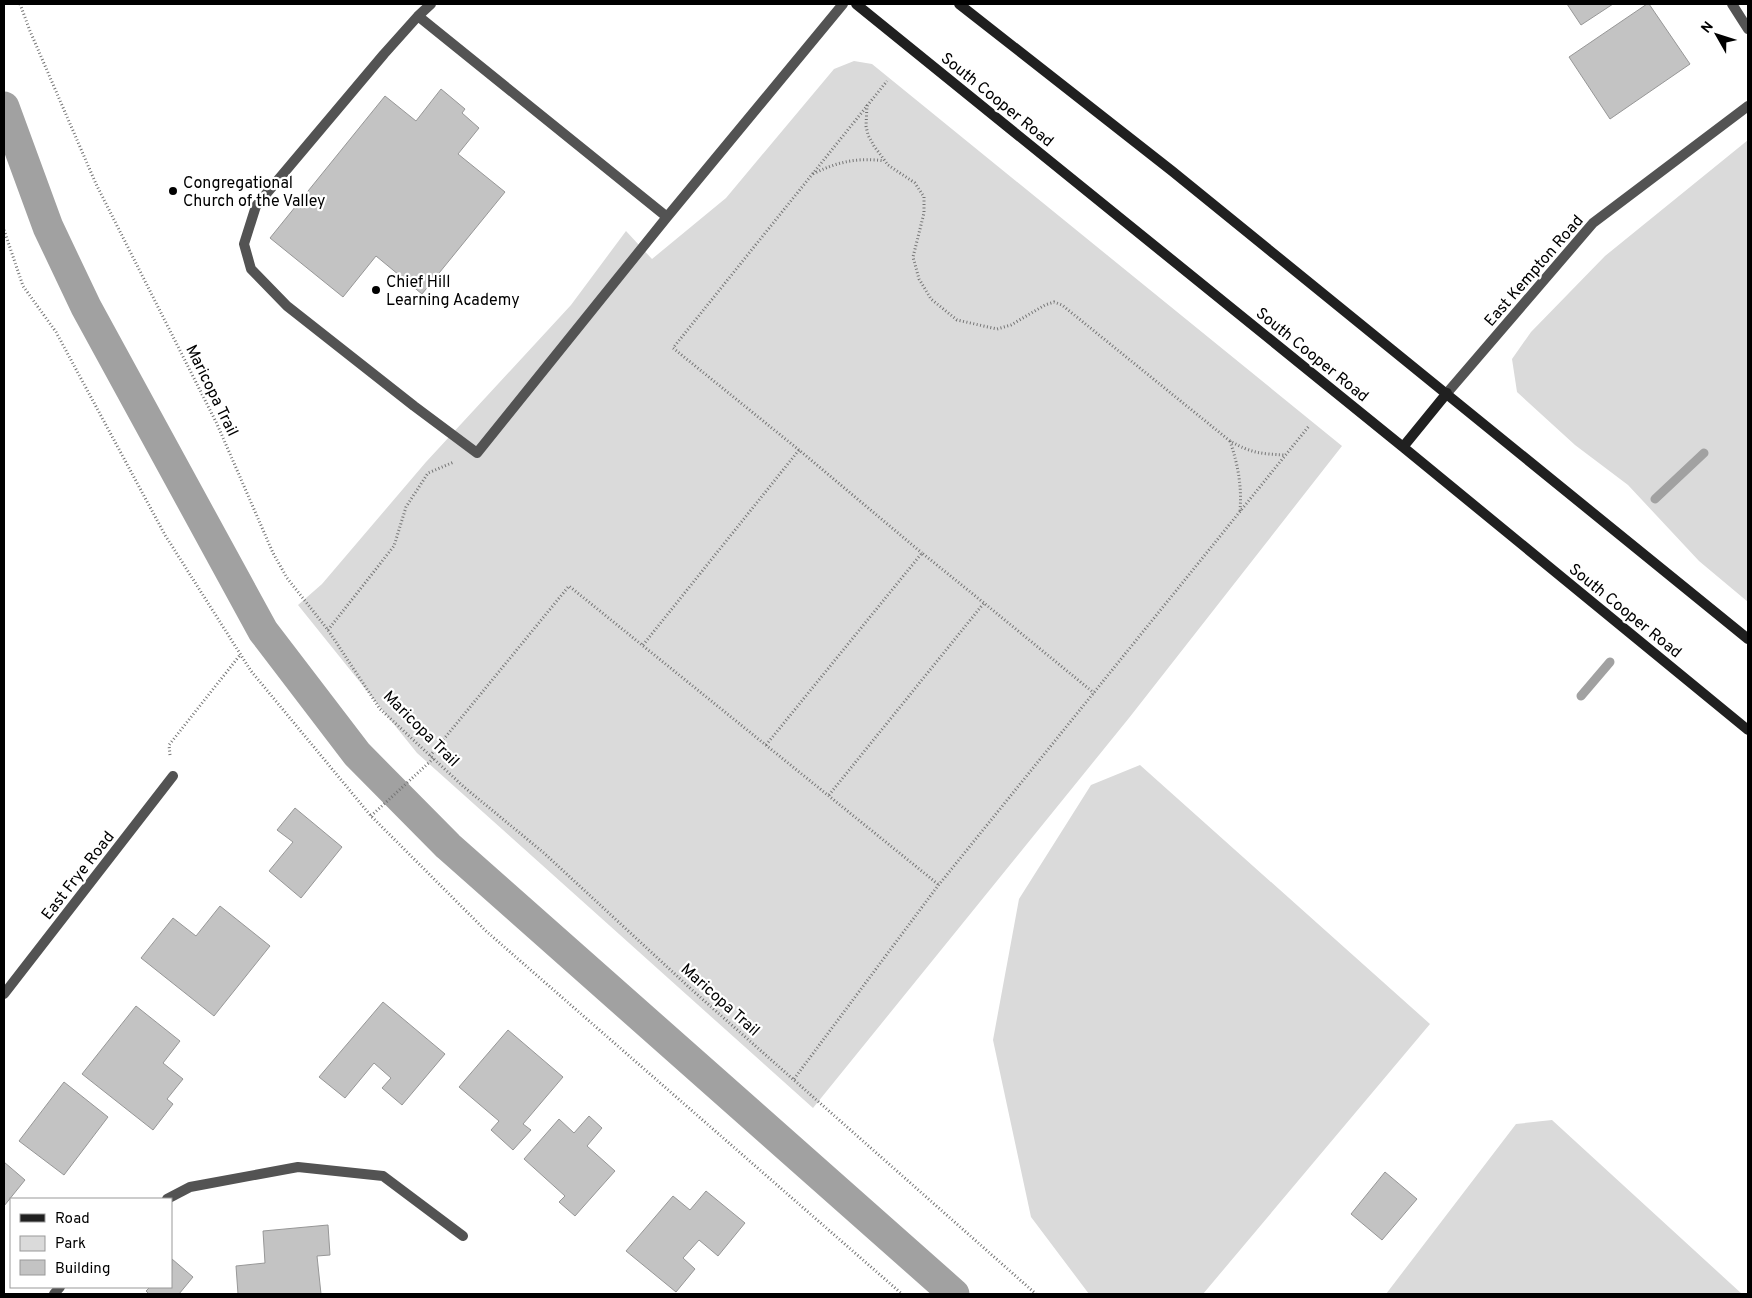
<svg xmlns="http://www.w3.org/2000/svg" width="1752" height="1298" font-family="Overpass,sans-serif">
<rect width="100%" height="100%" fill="#fff"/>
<path fill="#dadada" d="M 854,61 L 872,64 L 1342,446 L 1129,718 L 813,1108 L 417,753 L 298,605 L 322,584 L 426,462 L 571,305 L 626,231 L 652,259 L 726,198 L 834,69 Z
M 1748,140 L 1748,602 L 1699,561 L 1628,485 L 1575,445 L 1517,392 L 1512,359 L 1531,332 L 1605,256 Z
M 1140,765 L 1430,1024 L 1203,1294 L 1089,1294 L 1031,1217 L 993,1040 L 1019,899 L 1091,785 Z
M 1552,1120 L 1742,1294 L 1386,1294 L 1516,1124 Z"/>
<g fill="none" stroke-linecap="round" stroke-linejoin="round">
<path stroke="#a1a1a1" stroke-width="9" d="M 1655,499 L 1704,453
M 1581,696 L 1610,662"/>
<path stroke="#a1a1a1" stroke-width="31" d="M 4,107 L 48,227 L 86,307 L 263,631 L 357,754 L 448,846 L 954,1294"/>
</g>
<path fill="#c3c3c3" stroke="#979797" d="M 1567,4 L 1613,4 L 1581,25 Z
M 1647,4 L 1649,4 L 1690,64 L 1610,119 L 1569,57 Z
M 441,89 L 465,109 L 462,113 L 479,128 L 458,154 L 505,192 L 422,294 L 376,256 L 343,297 L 270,238 L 385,96 L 416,121 Z
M 295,808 L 342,847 L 301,898 L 269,871 L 293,842 L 277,830 Z
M 220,906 L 270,946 L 214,1016 L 141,958 L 173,918 L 196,936 Z
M 383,1002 L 445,1054 L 402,1105 L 382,1088 L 391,1078 L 374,1063 L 345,1098 L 319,1077 Z
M 136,1006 L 180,1041 L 163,1063 L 183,1079 L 167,1099 L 173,1104 L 153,1130 L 82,1074 Z
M 508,1030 L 563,1077 L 523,1124 L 531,1130 L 513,1150 L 491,1130 L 499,1121 L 459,1087 Z
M 64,1082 L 108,1117 L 64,1175 L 19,1141 Z
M 589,1116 L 602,1128 L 587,1146 L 615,1171 L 575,1216 L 559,1202 L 565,1196 L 524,1159 L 559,1119 L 574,1133 Z
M 4,1162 L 25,1180 L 4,1206 Z
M 1385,1172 L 1417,1199 L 1382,1240 L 1351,1214 Z
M 706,1191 L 745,1223 L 718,1256 L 699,1240 L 683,1258 L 695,1269 L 676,1292 L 626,1251 L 673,1196 L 690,1210 Z
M 328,1225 L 330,1255 L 317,1256 L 321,1294 L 238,1294 L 236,1266 L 265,1263 L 263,1231 Z
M 172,1259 L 193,1277 L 179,1294 L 149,1294 L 146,1291 L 150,1287 L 171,1287 Z"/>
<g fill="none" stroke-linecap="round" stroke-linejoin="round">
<path stroke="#757575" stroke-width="3" stroke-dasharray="1 2.5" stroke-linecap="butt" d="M 20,4 L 30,31 L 96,184 L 217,424 L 273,553 L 287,578 L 328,630 L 380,709 L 464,787 L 544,853 L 691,989 L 1036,1294
M 867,105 L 866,126 L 868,135 L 874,146 L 888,165 L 915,183 L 924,197 L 924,213 L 913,257 L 919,279 L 931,299 L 957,320 L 997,329 L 1011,325 L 1045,305 L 1054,302 L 1062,305 L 1230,441 C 1251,453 1261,454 1285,455
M 813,174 C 836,162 859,157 884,161
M 4,230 L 23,286 L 56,332 L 165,535 L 251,671 L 371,816 L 486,931 L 902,1294
M 1230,441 C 1238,465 1242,486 1240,511
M 799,450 L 673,348 L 887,81
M 328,630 L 394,546 L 406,507 L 428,473 L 454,462
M 643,645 L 799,450 L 922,553
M 766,745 L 922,553 L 984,603
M 170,755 L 169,745 L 240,655
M 430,756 L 569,586 L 939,885
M 829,795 L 984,603 L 1094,693
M 371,816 L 434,758
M 794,1079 L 937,887 L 1309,426"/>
<path stroke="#535353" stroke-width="10" d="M 431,4 L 418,16 L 384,54 L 256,206 L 244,244 L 251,269 L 287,306 L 414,406 L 477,453 L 667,217 L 843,4
M 418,16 L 667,217"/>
<path stroke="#535353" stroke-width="10" d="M 1732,4 L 1748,29
M 1447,393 L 1593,223 L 1748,106
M 167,1199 L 190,1187 L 298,1167 L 383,1176 L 463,1236
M 54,1294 L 60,1287"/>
<path stroke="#535353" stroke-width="10" d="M 4,994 L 173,776"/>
<path stroke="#202020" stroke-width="10" d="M 856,4 L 1403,447 L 1748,730
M 959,4 L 1172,171 L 1748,639
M 1403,447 L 1447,393"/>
</g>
<g fill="#000" stroke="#fff" stroke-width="2">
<circle cx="173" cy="191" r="5"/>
<circle cx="376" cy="290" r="5"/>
</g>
<g text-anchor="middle" stroke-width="4.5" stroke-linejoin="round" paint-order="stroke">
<g font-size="16" fill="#000" stroke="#fff">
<text transform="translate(998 99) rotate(39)" y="6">South Cooper Road</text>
<text transform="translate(1533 270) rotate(-49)" y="6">East Kempton Road</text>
<text transform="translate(1313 354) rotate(39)" y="6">South Cooper Road</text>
<text transform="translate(213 390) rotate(64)" y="6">Maricopa Trail</text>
<text transform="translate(1626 610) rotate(39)" y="6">South Cooper Road</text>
<text transform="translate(422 728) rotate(45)" y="6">Maricopa Trail</text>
<text transform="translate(77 875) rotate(-52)" y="6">East Frye Road</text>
<text transform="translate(721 999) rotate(42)" y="6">Maricopa Trail</text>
</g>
<g font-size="16" fill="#000" stroke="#fff" text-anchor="start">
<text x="183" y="188">Congregational<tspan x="183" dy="18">Church of the Valley</tspan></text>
<text x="386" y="287">Chief Hill<tspan x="386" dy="18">Learning Academy</tspan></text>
</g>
</g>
<rect width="1752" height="1298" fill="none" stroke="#000000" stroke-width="10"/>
<rect x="10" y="1198" width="162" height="90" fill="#ffffff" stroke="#999999"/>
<rect x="20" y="1214" width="25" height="8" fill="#202020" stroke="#999999"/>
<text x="55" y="1223" font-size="15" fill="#000000">Road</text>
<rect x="20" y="1236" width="25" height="15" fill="#dadada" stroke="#999999"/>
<text x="55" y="1248" font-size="15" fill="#000000">Park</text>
<rect x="20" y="1260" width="25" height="15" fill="#c3c3c3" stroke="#999999"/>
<text x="55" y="1273" font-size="15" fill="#000000">Building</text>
<g transform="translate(1717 35) rotate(309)" stroke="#ffffff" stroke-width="4" paint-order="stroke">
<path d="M0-4L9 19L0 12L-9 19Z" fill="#000000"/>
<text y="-8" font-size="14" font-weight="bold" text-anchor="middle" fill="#000000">N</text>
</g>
</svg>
